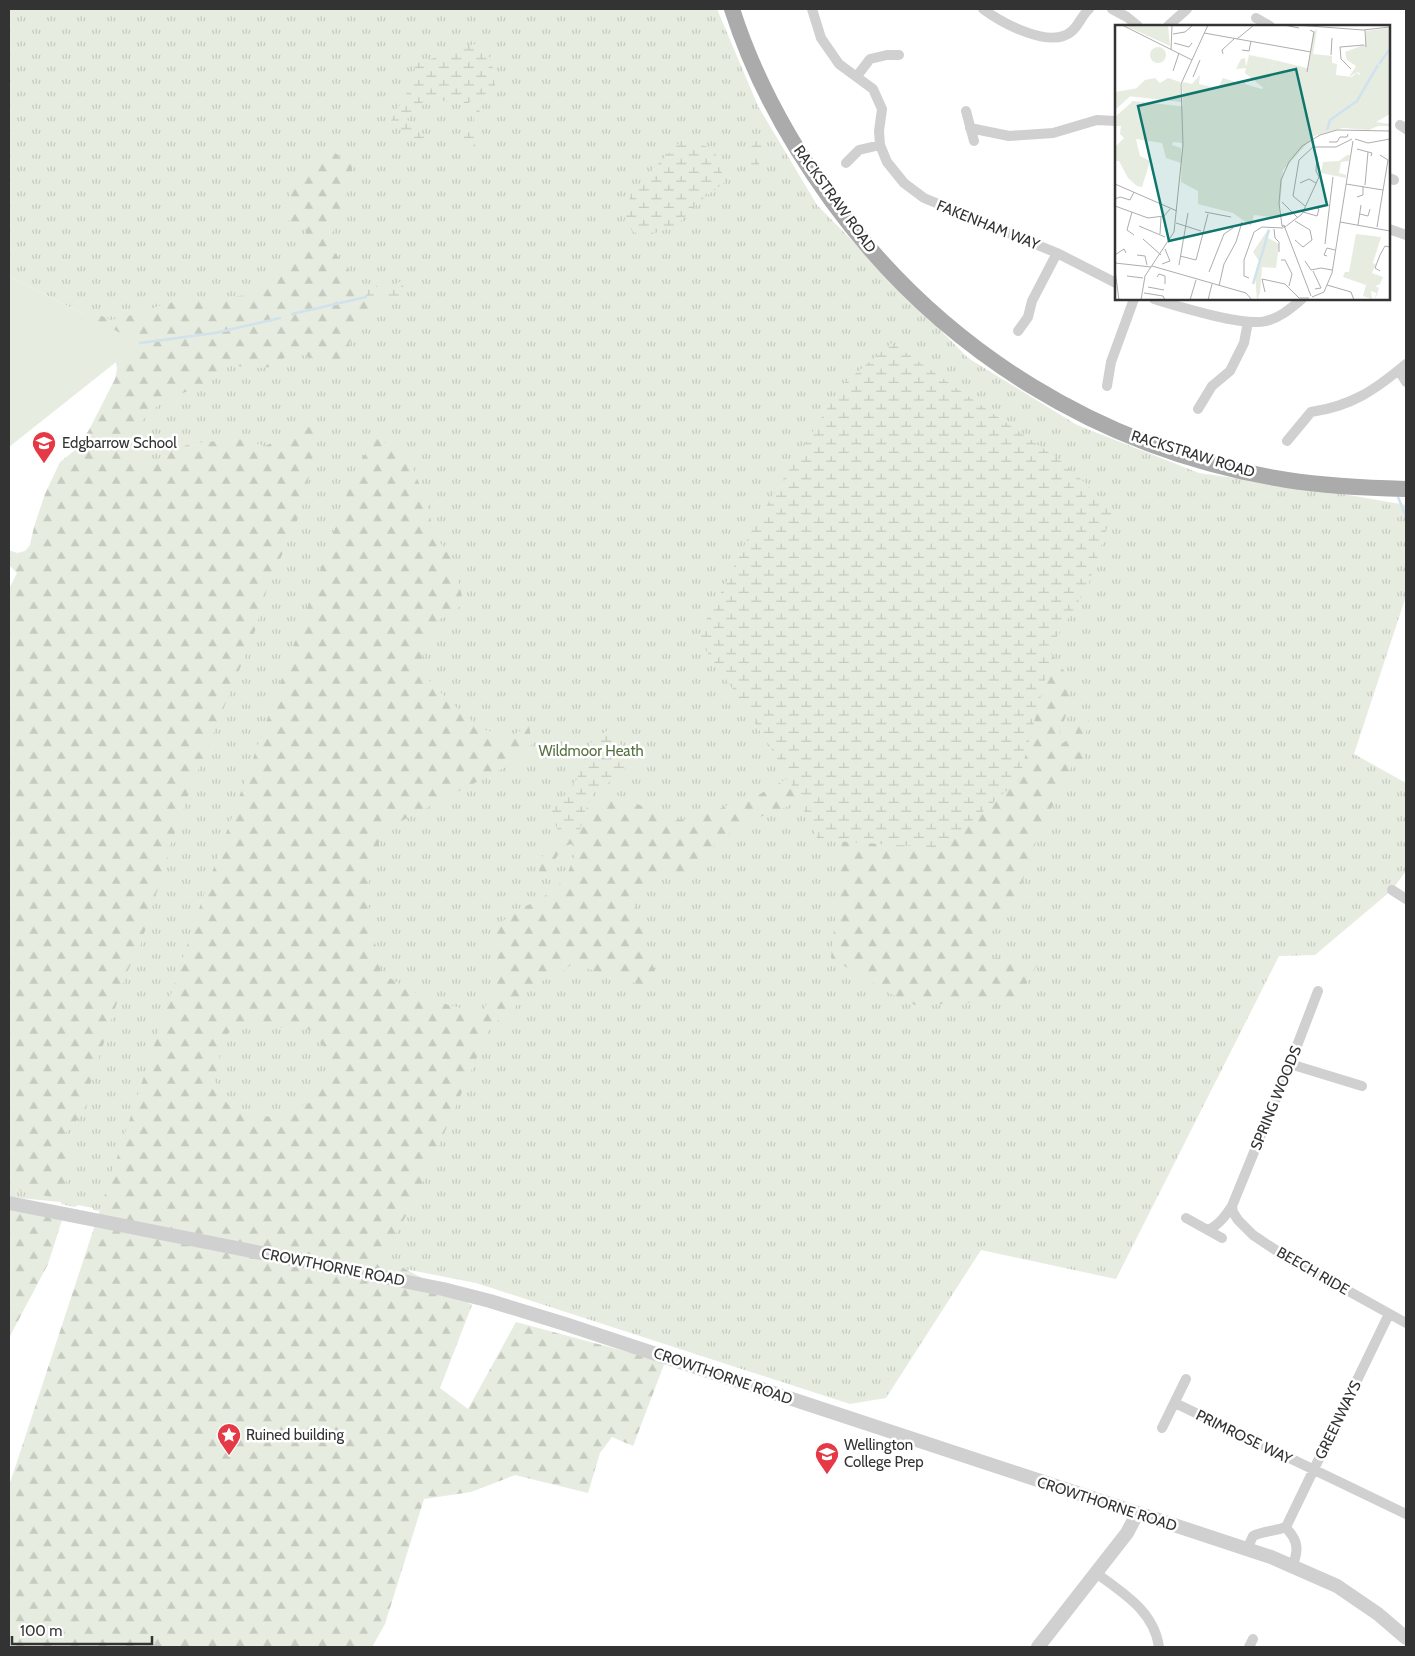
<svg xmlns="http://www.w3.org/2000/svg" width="1415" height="1656" font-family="Cabin,sans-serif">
<defs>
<pattern id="grass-tufts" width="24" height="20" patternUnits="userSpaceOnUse" patternTransform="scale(1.25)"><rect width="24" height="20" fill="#e6ecdf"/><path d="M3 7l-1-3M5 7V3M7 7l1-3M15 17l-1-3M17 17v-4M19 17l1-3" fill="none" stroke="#c6cbc0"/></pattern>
<pattern id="forest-firs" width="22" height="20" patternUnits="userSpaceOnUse" patternTransform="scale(1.25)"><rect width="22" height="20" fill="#e6ecdf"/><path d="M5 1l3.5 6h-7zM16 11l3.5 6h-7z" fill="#c6cbc0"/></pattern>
<pattern id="wetland-marsh" width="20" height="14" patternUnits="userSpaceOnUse" patternTransform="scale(1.25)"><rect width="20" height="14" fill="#e6ecdf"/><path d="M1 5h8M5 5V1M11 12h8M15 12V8" fill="none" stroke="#c6cbc0"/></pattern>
</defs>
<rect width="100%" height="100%" fill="#fff"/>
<path fill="url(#grass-tufts)" d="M 9,9 L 717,9 L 758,106 L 817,205 L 968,358 L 1077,425 L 1199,473 L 1326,491 L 1406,505 L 1406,596 L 1354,754 L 1406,783 L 1406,871 L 1392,890 L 1315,955 L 1279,956 L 1116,1279 L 981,1250 L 886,1398 L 850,1404 L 476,1283 L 100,1209 L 99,1211 L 93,1210 L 93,1208 L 78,1205 L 75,1207 L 61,1204 L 61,1202 L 9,1197 L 9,600 L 140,343 L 9,276 Z"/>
<path fill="url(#forest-firs)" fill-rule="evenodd" d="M 329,150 L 353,163 L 349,187 L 328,245 L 345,265 L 352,278 L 370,292 L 371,308 L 364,321 L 349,343 L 350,348 L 333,366 L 300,354 L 284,358 L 271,367 L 253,368 L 229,365 L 213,380 L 160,403 L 140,423 L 131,442 L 134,456 L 144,464 L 158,459 L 172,450 L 194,443 L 240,439 L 265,446 L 307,426 L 315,429 L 317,437 L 306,491 L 297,521 L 267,589 L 254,634 L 191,788 L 170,846 L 165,875 L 157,891 L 140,947 L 127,972 L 90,1085 L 86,1110 L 63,1136 L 68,1144 L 73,1163 L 60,1199 L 9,1188 L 9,589 L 17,573 L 9,565 L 9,550 L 17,553 L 25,551 L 30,545 L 34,527 L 45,494 L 60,462 L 74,451 L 89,430 L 115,379 L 117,369 L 113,344 L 83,321 L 85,313 L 97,314 L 111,320 L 136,314 L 168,303 L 183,300 L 252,295 L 262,289 L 300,256 L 307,228 L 282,218 L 293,184 Z
M 377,438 L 408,457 L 426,500 L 434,534 L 453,561 L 464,604 L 440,619 L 422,647 L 423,674 L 449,701 L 480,728 L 509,738 L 529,725 L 532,744 L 519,760 L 382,831 L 367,890 L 371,923 L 381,973 L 424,998 L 482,1014 L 489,999 L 495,993 L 497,985 L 495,966 L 499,953 L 493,939 L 495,929 L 513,911 L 538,901 L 556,887 L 567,875 L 577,849 L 571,844 L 562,847 L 553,864 L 537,884 C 539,867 542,854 550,839 C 568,833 574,823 584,807 L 593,808 L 608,795 L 615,794 L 644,807 L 655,814 L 675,820 L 690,819 L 705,815 L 738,801 L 753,798 L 781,782 L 822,762 L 1054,657 C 1058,663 1064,670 1067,676 C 1071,688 1070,704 1066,715 C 1063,725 1059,732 1057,741 L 1063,743 L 1075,734 L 1080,723 L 1089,720 L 1082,749 L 1087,768 L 1072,766 L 1038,835 L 1019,892 L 989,936 L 990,959 L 1007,957 L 1037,965 L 1017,1001 L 915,1005 L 891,994 L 831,958 L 842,852 L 838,809 L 816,792 L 772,814 L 759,817 L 726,835 L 701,858 L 688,873 L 671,871 L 652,884 L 634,902 L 656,976 L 644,986 L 572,964 L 559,975 L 527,986 L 506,1024 L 494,1018 L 417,1196 L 383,1257 L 472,1305 L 440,1388 L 468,1409 L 516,1322 L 665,1362 L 633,1446 L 612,1437 L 600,1453 L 588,1493 L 515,1475 L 471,1492 L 424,1499 L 385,1624 L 372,1647 L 9,1647 L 9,1486 L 200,906 L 309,603 L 357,465 ZM 252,1020 L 276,1027 L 312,1030 L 325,1049 L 329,1069 L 317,1086 L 309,1103 L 274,1117 L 254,1115 L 234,1111 L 221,1096 L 215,1080 L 223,1038 L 237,1026 Z
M 9,1209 L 62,1220 L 48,1264 L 9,1338 Z"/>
<path fill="url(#wetland-marsh)" d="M 480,43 L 492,61 L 495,86 L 483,96 L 476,127 L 479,141 L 468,149 L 463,135 L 474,124 L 475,100 L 463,105 L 444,101 L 431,97 L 415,107 L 407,119 L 425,137 L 417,144 L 413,135 L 389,124 L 412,84 L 416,63 L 434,58 L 451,50 Z
M 760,137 L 763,144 L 762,150 L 765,152 L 758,166 L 751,166 C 745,155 751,144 760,137 Z
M 683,139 L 714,149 L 725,182 L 700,201 L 676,226 L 640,238 L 624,223 L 631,193 L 654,168 Z
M 401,281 L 405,290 L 403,298 L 394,301 L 391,296 L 379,299 L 372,304 L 366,297 L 365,286 L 376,284 L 378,288 L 393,286 Z
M 892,343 L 1064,463 L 1113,510 L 1088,586 L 1056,638 L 1019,780 L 941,848 L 818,840 L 785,771 L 743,704 L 698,639 L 754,526 L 842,385 Z
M 609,729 L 624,748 L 625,772 L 594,792 L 585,811 L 580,830 L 560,834 L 550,814 L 577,779 L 590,743 Z"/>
<path fill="#e6ecdf" d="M 9,276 L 140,343 L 9,447 Z"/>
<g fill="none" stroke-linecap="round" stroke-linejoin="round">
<path stroke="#cfe2ee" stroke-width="2.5" d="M 292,314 L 366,297
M 140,343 L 215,333 L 280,318
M 1398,497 L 1406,517"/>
<path stroke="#d0d0d0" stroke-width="10" d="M 812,9 L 821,38 L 839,64 L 873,89 L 882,109 L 879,131 L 880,145 L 887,162 L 904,183 L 924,198 L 1057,253 L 1116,283
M 983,9 C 1002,23 1051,50 1072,31 C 1079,25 1082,15 1089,9
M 1112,9 L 1127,17 L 1138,26
M 1256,18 L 1270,26
M 1168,26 L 1187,9
M 857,76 L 870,59 L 887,55 L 899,55
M 966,111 L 974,141
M 1400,125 L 1406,129
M 970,128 L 1009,136 L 1053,133 L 1097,120 L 1116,121
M 846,163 L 859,150 L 880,145
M 1389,178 L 1394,180
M 1389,229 L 1406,235
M 1154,299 C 1177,306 1244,327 1266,321 C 1280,318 1291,308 1302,299
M 1018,331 L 1028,317 L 1032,301 L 1057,253
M 1399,370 L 1406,382
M 1107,386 L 1111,362 L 1134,299
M 1198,409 L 1212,386 L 1230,371 L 1244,343 L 1248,322
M 1287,441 L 1311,412 C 1352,406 1375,390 1406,364
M 1392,890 L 1406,899
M 1290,1064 L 1362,1086
M 1232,1206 L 1233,1212 L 1238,1220 L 1253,1235 L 1280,1253 L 1406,1323
M 1186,1218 L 1222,1238
M 1208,1230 C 1219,1225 1226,1215 1232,1206 L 1290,1064 L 1318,991
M 1175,1403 L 1406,1514
M 1162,1428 L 1186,1379
M 1286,1527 C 1288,1531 1291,1533 1293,1537 C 1299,1546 1296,1556 1293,1565
M 1247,1549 L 1253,1536 C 1264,1531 1275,1531 1286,1527 L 1389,1314
M 1096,1573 C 1123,1593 1154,1611 1159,1647
M 1249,1647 L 1253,1639"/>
<path stroke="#d0d0d0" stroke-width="14" d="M 9,1203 L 443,1289 L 490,1301 L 565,1324 L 1271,1557 L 1337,1586 L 1378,1614 L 1406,1638
M 1038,1647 L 1127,1533 L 1137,1514"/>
<path stroke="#ababab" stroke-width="16" d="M 732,9 C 754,78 790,143 832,201 C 941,351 1103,451 1287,480 C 1326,486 1366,488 1406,489"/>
</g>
<defs>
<g id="school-pin" transform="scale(1.25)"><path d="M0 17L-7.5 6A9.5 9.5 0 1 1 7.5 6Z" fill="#e63946" stroke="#fff"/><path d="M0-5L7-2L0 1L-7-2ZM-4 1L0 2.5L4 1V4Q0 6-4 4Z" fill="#fff"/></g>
<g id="sight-pin" transform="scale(1.25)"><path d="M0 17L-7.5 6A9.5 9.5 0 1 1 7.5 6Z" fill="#e63946" stroke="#fff"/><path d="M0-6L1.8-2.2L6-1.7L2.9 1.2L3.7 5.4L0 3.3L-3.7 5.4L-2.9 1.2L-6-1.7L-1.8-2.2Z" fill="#fff"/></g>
</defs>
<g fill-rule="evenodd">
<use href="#school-pin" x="44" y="443"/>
<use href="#sight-pin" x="229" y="1435"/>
<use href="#school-pin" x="827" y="1454"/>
</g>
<g text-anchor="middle" stroke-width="5" stroke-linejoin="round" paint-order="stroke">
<g font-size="15" fill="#333" stroke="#fff">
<text transform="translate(835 199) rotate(54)" y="5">RACKSTRAW ROAD</text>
<text transform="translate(988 225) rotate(22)" y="5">FAKENHAM WAY</text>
<text transform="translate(1193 454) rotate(17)" y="5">RACKSTRAW ROAD</text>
<text transform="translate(1276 1098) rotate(-68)" y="5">SPRING WOODS</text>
<text transform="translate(333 1267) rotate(11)" y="5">CROWTHORNE ROAD</text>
<text transform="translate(1313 1271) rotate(30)" y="5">BEECH RIDE</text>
<text transform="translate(723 1376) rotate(19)" y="5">CROWTHORNE ROAD</text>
<text transform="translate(1338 1420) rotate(-64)" y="5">GREENWAYS</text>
<text transform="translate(1244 1437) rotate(26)" y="5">PRIMROSE WAY</text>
<text transform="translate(1107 1504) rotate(18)" y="5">CROWTHORNE ROAD</text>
</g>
<g font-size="15" fill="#333" stroke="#fff" text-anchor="start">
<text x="62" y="448">Edgbarrow School</text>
<text x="246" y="1440">Ruined building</text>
<text x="844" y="1450">Wellington<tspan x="844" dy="17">College Prep</tspan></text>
</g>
<g font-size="15" fill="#56703f" stroke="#fff">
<text x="591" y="756">Wildmoor Heath</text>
</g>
</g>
<g transform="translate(1115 25)">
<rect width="275" height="275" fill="#fff"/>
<path d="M 274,0 L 275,0 L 275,89 L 261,97 L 275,99 L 275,101 L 263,101 L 254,105 L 228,103 L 199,111 L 168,145 L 164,193 L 139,190 L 136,201 L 118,188 L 83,179 L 83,166 L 66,157 L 68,57 L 107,66 L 151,65 L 159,35 L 233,53 L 246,49 L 242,47 L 234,52 L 241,41 L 232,35 L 230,27 L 251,19 L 251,6 L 274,3 ZM 24,63 L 0,85 L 0,67 ZM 232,130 L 235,130 L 234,136 L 226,137 L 224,148 L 231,150 L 231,153 L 206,148 L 208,137 L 224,136 ZM 154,203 L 153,213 L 164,219 L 161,243 L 147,242 L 145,268 L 142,275 L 140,250 L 144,236 L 138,227 ZM 241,209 L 266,212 L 251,260 L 228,252 L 230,247 L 234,247 Z" fill="#e6ecdf"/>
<path d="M 9,0 L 53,0 L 55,21 ZM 202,4 L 198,29 L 217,31 L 217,38 L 222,39 L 221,50 L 237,52 L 242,47 L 246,55 L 272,61 L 275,55 L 275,63 L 253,58 L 245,66 L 241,94 L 201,89 L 224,86 L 242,72 L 243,66 L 233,67 L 244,59 L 233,63 L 219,55 L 208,67 L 206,76 L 202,75 L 206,55 L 198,52 L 191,56 L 198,7 ZM 85,50 L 84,59 L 97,62 L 104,61 L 108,53 L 127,59 L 129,55 L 130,59 L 147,64 L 153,59 L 158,75 L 163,79 L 170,76 L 173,82 L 156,85 L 151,74 L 142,67 L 146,84 L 68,77 L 67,58 L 77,59 ZM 40,53 L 45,58 L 53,53 L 65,57 L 66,77 L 13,71 L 30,55 ZM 18,76 L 148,90 L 134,102 L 126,100 L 122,112 L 110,99 L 97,102 L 95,107 L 95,113 L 103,112 L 110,118 L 113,117 L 108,115 L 117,118 L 118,128 L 142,160 L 132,165 L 113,159 L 112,165 L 108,164 L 105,154 L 108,145 L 123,140 L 109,125 L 101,128 L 102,120 L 94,114 L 70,109 L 67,118 L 58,117 L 57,120 L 66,123 L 66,138 L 51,133 L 47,118 L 21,114 L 25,131 L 35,136 L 27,162 L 22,161 L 13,153 L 4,136 L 0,136 L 0,122 L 9,113 L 5,109 L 6,101 L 0,101 L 0,92 ZM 200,95 L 213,95 L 216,99 L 223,97 L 216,106 L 210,105 L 201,111 L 204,103 ZM 257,238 L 261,239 L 257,248 L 268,252 L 265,259 L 260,261 L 264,263 L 260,275 L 261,268 L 256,266 L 257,274 L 248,271 Z" fill="#e6ecdf"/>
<path d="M 135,125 L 168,137 L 157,162 L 129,159 L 121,153 L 119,141 Z" fill="#e6ecdf"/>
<path d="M35 30a8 8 0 1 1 16 0a8 8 0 1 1-16 0ZM 134,30 L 159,35 L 151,65 L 130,48 L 131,43 L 121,44 L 126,34 L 130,33 L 131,42 Z" fill="#e6ecdf"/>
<path fill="none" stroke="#cfe2ee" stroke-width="2.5" d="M 264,39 L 275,24M 212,105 L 215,95 L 242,76 L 263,40M 138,259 L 154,205"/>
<path fill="none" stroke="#adadad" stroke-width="1" d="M 7,0 L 77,35M 169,0 L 184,3M 181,0 L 248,5 L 275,2M 250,5 L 251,22M 89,8 L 196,27M 58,9 L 70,7 L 78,0M 122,14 L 139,0M 59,18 L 74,22 L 77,18M 56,25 L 57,0M 127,25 L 134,26 L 136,16M 108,29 L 107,25 L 120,13M 216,30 L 217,13M 236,44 L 226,34 L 225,22 L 249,20M 58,46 L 64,28M 192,47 L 199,7 L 195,5M 78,52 L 85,35M 240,114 L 253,118 L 275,114M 214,117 L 222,117 L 225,112 L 232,112 L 233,109M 242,124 L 257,128 L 256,131M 185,158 L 194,154 L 201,158M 0,159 L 62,186M 231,159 L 268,165M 250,160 L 253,127M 242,172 L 248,170 L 248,161M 0,174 L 5,172 L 15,175 L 19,167M 167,177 L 183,193M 0,181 L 33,193 L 49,191 L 55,184M 190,181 L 178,171 L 184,135 L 198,122 L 221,122 L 237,114M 17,187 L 12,205 L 19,210M 90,187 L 116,192M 188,187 L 202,191 L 204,184 L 200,182M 245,189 L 253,191 L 255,184M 180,196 L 195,205 L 197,215 L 188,222 L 180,215M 225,197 L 275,206M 61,198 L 86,206M 243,200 L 246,180M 24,201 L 50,212M 167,201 L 170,203 L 169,200 L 167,201 L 164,178 L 166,155 L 174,137 L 187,121 L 205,110 L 222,105 L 275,106M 170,202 L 187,189 L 204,152 L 201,146 L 202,131M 262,202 L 273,135 L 265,130M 170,203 L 196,271M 159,204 L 160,213 L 164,217 L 164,227M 45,209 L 46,192M 28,214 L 46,230M 210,219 L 218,152M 0,230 L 9,224 L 11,228M 22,230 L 30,231 L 32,240M 65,231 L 81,235 L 93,189M 212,231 L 209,230 L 212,223 L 220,225M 166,235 L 170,235 L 177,249 L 174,261M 190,236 L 196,245 L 206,243 L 217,245M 0,238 L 36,242M 47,239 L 55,236 L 50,224M 64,240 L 73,188M 37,241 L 131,268 L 137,275M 0,245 L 4,275M 198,246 L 206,263 L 200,264M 265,246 L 260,243 L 265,230 L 270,221 L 275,222M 94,247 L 109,209 L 118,203M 12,251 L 28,253M 42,252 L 44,249 L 50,251 L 50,259M 134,253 L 129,251 L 129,235 L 139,207 L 147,202 L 168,203M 212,260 L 236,267 L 239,275M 104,261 L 109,239 L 121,217 L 127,197M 33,262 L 49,265M 150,267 L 147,254 L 170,259 L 184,273 L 194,273M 29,268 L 48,271 L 50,275M 197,272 L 209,267 L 217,248 L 238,116M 26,275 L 30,251 L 59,207 L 68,120 L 66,59 L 93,0M 75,275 L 81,255M 93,275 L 97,259"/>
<path fill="#0f766e" fill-opacity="0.15" stroke="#0f766e" stroke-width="2.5" d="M 181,44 L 212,180 L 54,216 L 23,81 Z"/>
<rect width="275" height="275" fill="none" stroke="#333" stroke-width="2.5"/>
</g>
<rect width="1415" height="1656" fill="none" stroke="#333333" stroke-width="20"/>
<path d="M12 1636v8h140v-8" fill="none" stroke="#333333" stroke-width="2.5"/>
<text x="20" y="1636" font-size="15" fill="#333333" stroke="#ffffff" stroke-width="4" paint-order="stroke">100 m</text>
</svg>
